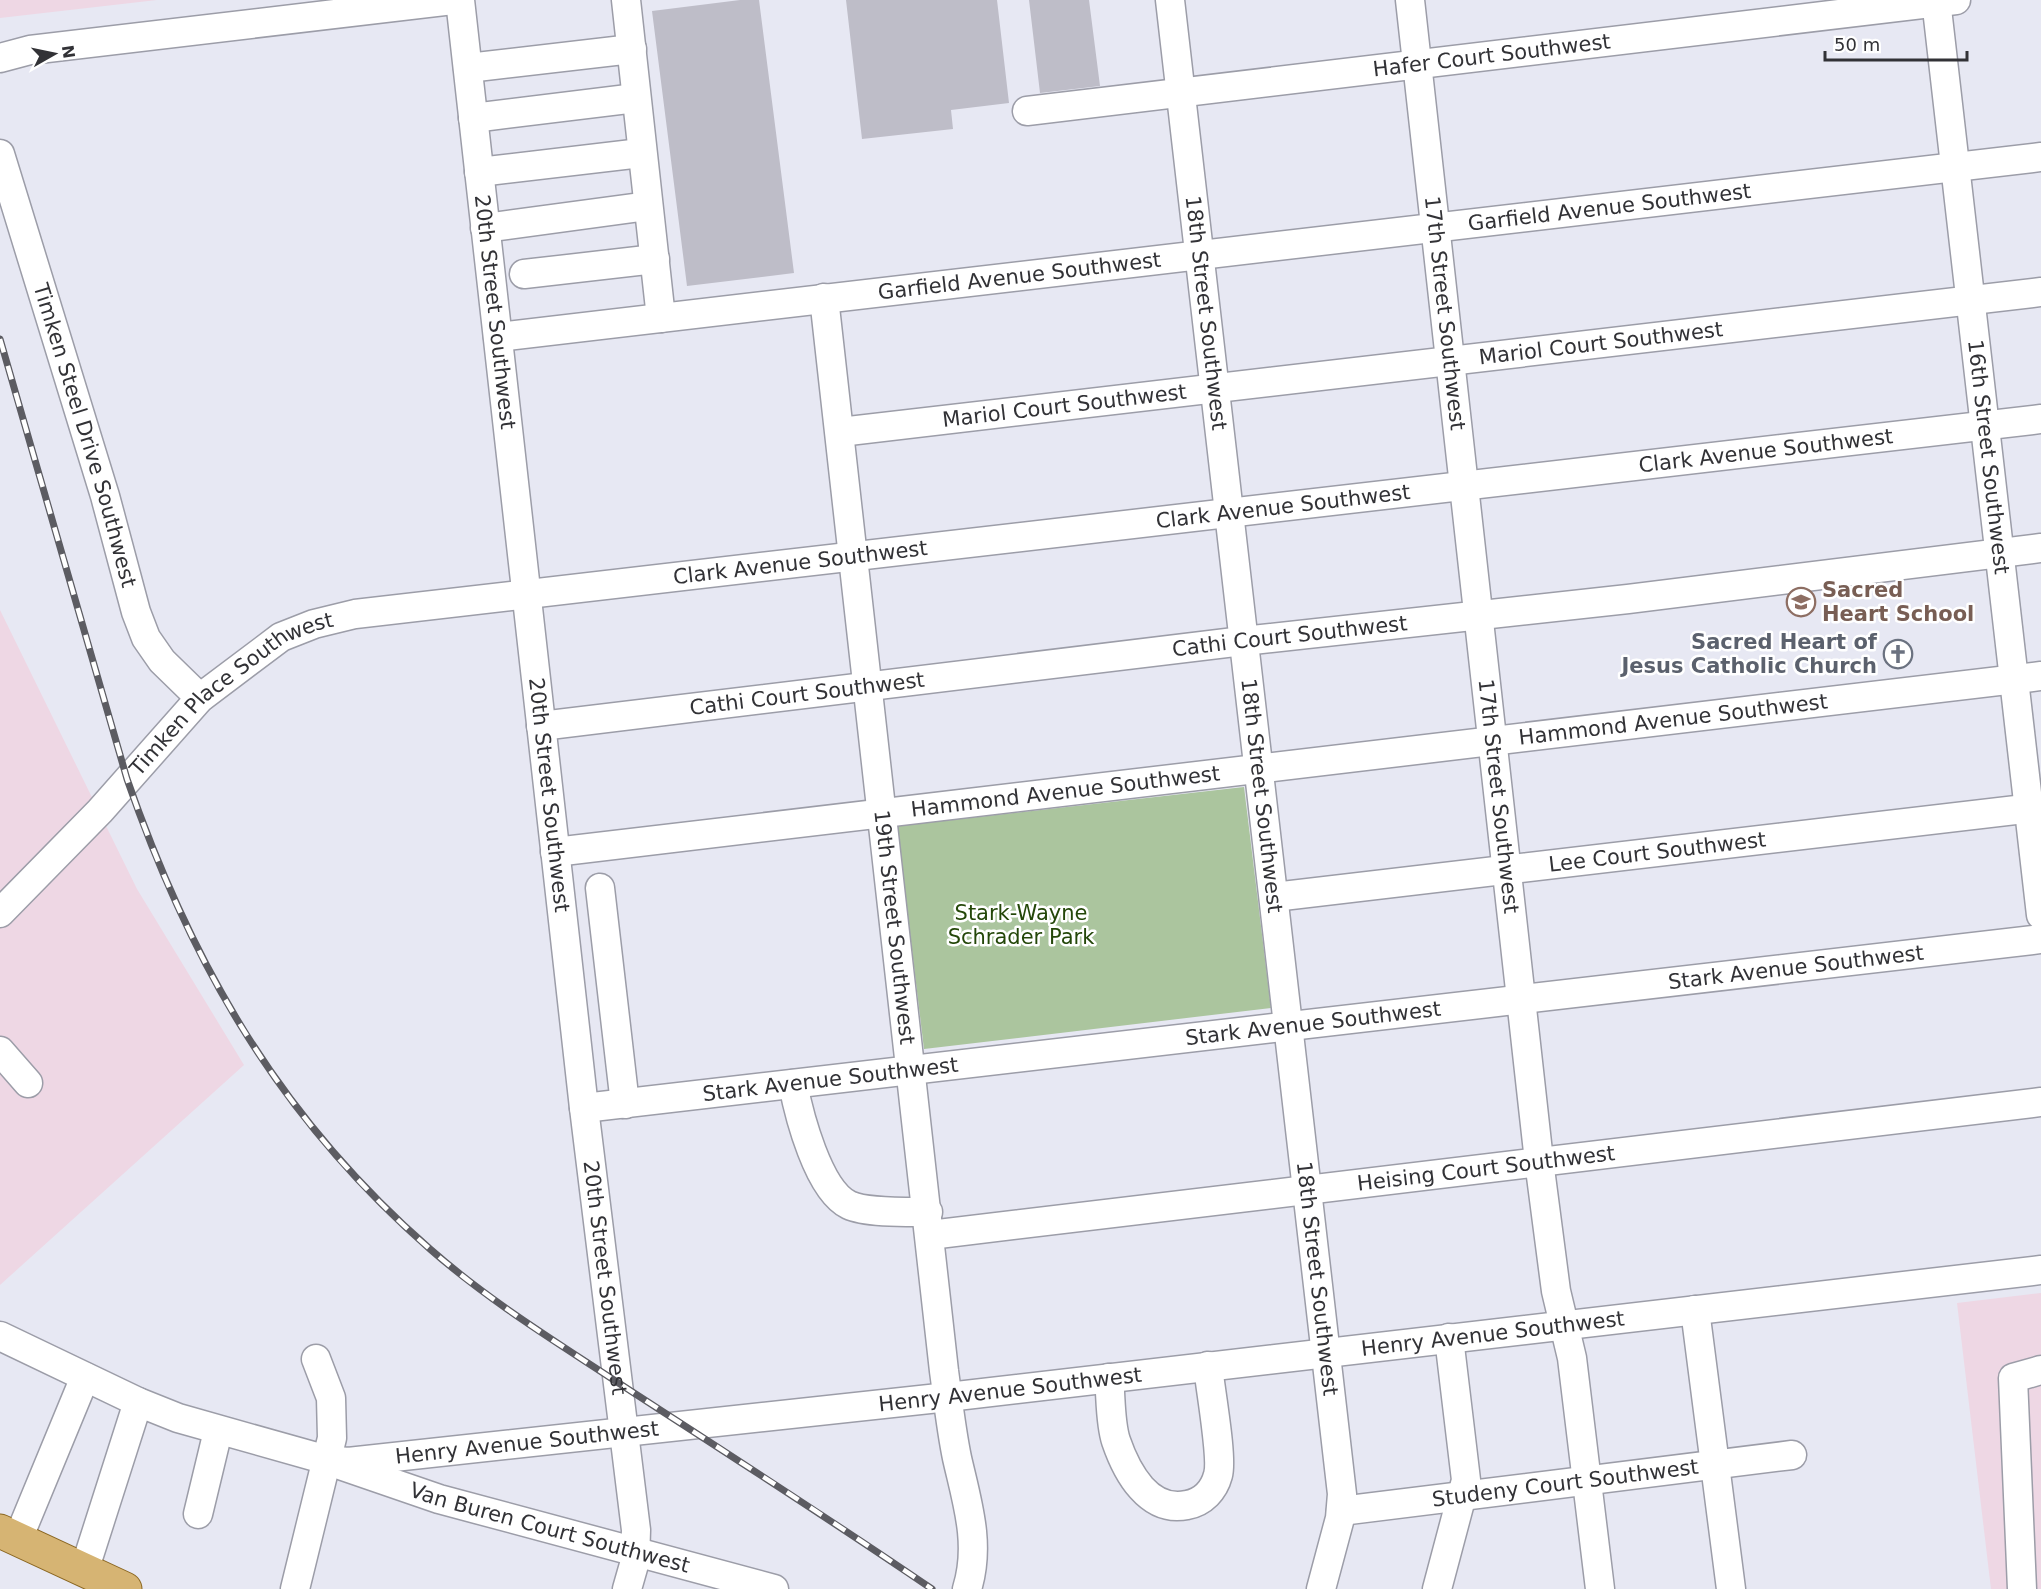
<svg xmlns="http://www.w3.org/2000/svg" width="2041" height="1589" font-family="'DejaVu Sans',sans-serif">
<rect width="100%" height="100%" fill="#e7e8f3"/>
<path fill="#eed7e4" d="M 0,0 L 157,0 L 0,18 Z
M 0,610 L 137,889 L 244,1065 L 0,1285 Z
M 2041,1293 L 2041,1589 L 1991,1589 L 1957,1303 Z"/>
<path fill="#abc59e" d="M 1244,787 L 1271,1008 L 924,1049 L 897,826 Z"/>
<path fill="#bebdc8" d="M 740,0 L 759,0 L 794,273 L 687,286 L 652,11 Z
M 846,0 L 997,0 L 1009,103 L 951,110 L 953,129 L 862,139 Z
M 1029,0 L 1089,0 L 1100,86 L 1040,93 Z"/>
<g fill="none" stroke-linecap="round" stroke-linejoin="round">
<g stroke="#9c9da8" stroke-width="31">
<g id="minor">
<path id="s1" d="M 460,0 L 584,1108 L 636,1530 L 635,1561 L 627,1589"/>
<path d="M 626,0 L 661,318"/>
<path id="s2" d="M 1170,0 L 1342,1494 L 1340,1518 L 1321,1589"/>
<path id="s3" d="M 1410,0 L 1539,1161 L 1556,1291 L 1572,1358 L 1600,1589"/>
<path id="s4" d="M 1936,0 L 2041,915"/>
<path d="M 0,58 L 30,50 L 453,0"/>
<path d="M 468,68 L 632,49"/>
<path id="s5" d="M 1027,111 L 1956,0"/>
<path d="M 473,118 L 636,98"/>
<path id="s6" d="M 0,154 L 105,496 L 136,612 L 146,638 L 162,661 L 200,698"/>
<path d="M 479,172 L 641,153"/>
<path d="M 485,228 L 648,206"/>
<path d="M 524,274 L 655,259"/>
<path id="s7" d="M 824,298 L 944,1371 C 948,1400 951,1429 957,1458 C 967,1502 981,1544 967,1589"/>
<path id="s8" d="M 498,337 L 2041,157"/>
<path id="s9" d="M 840,432 L 2041,292"/>
<path id="s10" d="M 541,726 L 1243,641 L 1628,599 L 2041,548"/>
<path id="s11" d="M 555,852 L 2041,676"/>
<path d="M 600,888 L 625,1104"/>
<path id="s12" d="M 1274,897 L 2041,807"/>
<path id="s13" d="M 0,913 L 100,811 L 200,698 L 281,637 L 314,624 L 355,614 L 2041,419"/>
<path d="M 0,1051 L 28,1083"/>
<path d="M 793,1084 C 799,1115 818,1190 849,1205 C 866,1213 908,1212 928,1212"/>
<path id="s14" d="M 584,1108 L 2041,939"/>
<path id="s15" d="M 930,1235 L 2041,1102"/>
<path d="M 1695,1310 L 1731,1589"/>
<path id="s16" d="M 0,1336 L 138,1402 L 178,1418 L 327,1460 L 348,1462 L 948,1397 L 2041,1270"/>
<path d="M 1109,1378 C 1111,1398 1110,1423 1116,1441 C 1127,1473 1149,1513 1187,1505 C 1203,1502 1214,1490 1218,1475 C 1223,1458 1210,1388 1208,1366"/>
<path id="s17" d="M 343,1466 L 439,1499 L 774,1589"/>
<path id="s18" d="M 1341,1511 L 1792,1455"/>
<path d="M 198,1514 L 218,1431"/>
<path d="M 18,1539 L 85,1377"/>
<path d="M 84,1571 L 138,1402"/>
<path d="M 295,1589 L 332,1438 L 331,1398 L 316,1359"/>
<path d="M 1437,1589 L 1466,1480 L 1449,1338"/>
<path d="M 2022,1589 L 2013,1378 L 2041,1370"/>
</g>
</g>
<g stroke="#8a6621" stroke-width="35">
<path id="major" d="M 0,1531 L 125,1589"/>
</g>
<use href="#minor" stroke="#fff" stroke-width="28"/>
<use href="#major" stroke="#d6b473" stroke-width="33"/>
<g stroke="#5c5c62" stroke-width="7">
<path id="rail" d="M 0,339 L 127,779 C 192,966 280,1118 430,1249 C 488,1300 553,1340 617,1382 C 722,1450 828,1518 932,1589"/>
</g>
<use href="#rail" stroke="#fff" stroke-width="4.5" stroke-dasharray="14" stroke-linecap="butt"/>
</g>
<defs>
<g id="school-ring" transform="scale(1.5)"><circle r="9.5" fill="#fff" stroke="#8d6e63" stroke-width="1.5"/><path d="M0-5L7-2L0 1L-7-2ZM-4 1L0 2.5L4 1V4Q0 6-4 4Z" fill="#8d6e63"/></g>
<g id="church-ring" transform="scale(1.5)"><circle r="9.5" fill="#fff" stroke="#6b7280" stroke-width="1.5"/><path d="M-1.2-6h2.4v3.5h3.3v2.4h-3.3V6h-2.4V-.1h-3.3v-2.4h3.3Z" fill="#6b7280"/></g>
</defs>
<g fill-rule="evenodd">
<use href="#school-ring" x="1801" y="602"/>
<use href="#church-ring" x="1898" y="654"/>
</g>
<g text-anchor="middle" stroke-width="5" stroke-linejoin="round" paint-order="stroke">
<g font-size="21" fill="#323236" stroke="#fff">
<text dy="7" stroke="none"><textPath href="#s5" startOffset="468">Hafer Court Southwest</textPath></text>
<text dy="7" stroke="none"><textPath href="#s8" startOffset="1119">Garfield Avenue Southwest</textPath></text>
<text dy="7" stroke="none"><textPath href="#s8" startOffset="525">Garfield Avenue Southwest</textPath></text>
<text dy="7" stroke="none"><textPath href="#s1" startOffset="314">20th Street Southwest</textPath></text>
<text dy="7" stroke="none"><textPath href="#s2" startOffset="315">18th Street Southwest</textPath></text>
<text dy="7" stroke="none"><textPath href="#s3" startOffset="315">17th Street Southwest</textPath></text>
<text dy="7" stroke="none"><textPath href="#s9" startOffset="766">Mariol Court Southwest</textPath></text>
<text dy="7" stroke="none"><textPath href="#s9" startOffset="226">Mariol Court Southwest</textPath></text>
<text dy="7" stroke="none"><textPath href="#s6" startOffset="294">Timken Steel Drive Southwest</textPath></text>
<text dy="7" stroke="none"><textPath href="#s13" startOffset="1893">Clark Avenue Southwest</textPath></text>
<text dy="7" stroke="none"><textPath href="#s4" startOffset="460">16th Street Southwest</textPath></text>
<text dy="7" stroke="none"><textPath href="#s13" startOffset="1407">Clark Avenue Southwest</textPath></text>
<text dy="7" stroke="none"><textPath href="#s13" startOffset="921">Clark Avenue Southwest</textPath></text>
<text dy="7" stroke="none"><textPath href="#s10" startOffset="754">Cathi Court Southwest</textPath></text>
<text dy="7" stroke="none"><textPath href="#s10" startOffset="268">Cathi Court Southwest</textPath></text>
<text dy="7" stroke="none"><textPath href="#s13" startOffset="322">Timken Place Southwest</textPath></text>
<text dy="7" stroke="none"><textPath href="#s11" startOffset="1126">Hammond Avenue Southwest</textPath></text>
<text dy="7" stroke="none"><textPath href="#s11" startOffset="514">Hammond Avenue Southwest</textPath></text>
<text dy="7" stroke="none"><textPath href="#s1" startOffset="800">20th Street Southwest</textPath></text>
<text dy="7" stroke="none"><textPath href="#s2" startOffset="801">18th Street Southwest</textPath></text>
<text dy="7" stroke="none"><textPath href="#s3" startOffset="801">17th Street Southwest</textPath></text>
<text dy="7" stroke="none"><textPath href="#s12" startOffset="386">Lee Court Southwest</textPath></text>
<text dy="7" stroke="none"><textPath href="#s7" startOffset="633">19th Street Southwest</textPath></text>
<text dy="7" stroke="none"><textPath href="#s14" startOffset="1220">Stark Avenue Southwest</textPath></text>
<text dy="7" stroke="none"><textPath href="#s14" startOffset="734">Stark Avenue Southwest</textPath></text>
<text dy="7" stroke="none"><textPath href="#s14" startOffset="248">Stark Avenue Southwest</textPath></text>
<text dy="7" stroke="none"><textPath href="#s15" startOffset="560">Heising Court Southwest</textPath></text>
<text dy="7" stroke="none"><textPath href="#s1" startOffset="1286">20th Street Southwest</textPath></text>
<text dy="7" stroke="none"><textPath href="#s2" startOffset="1287">18th Street Southwest</textPath></text>
<text dy="7" stroke="none"><textPath href="#s16" startOffset="1524">Henry Avenue Southwest</textPath></text>
<text dy="7" stroke="none"><textPath href="#s16" startOffset="1038">Henry Avenue Southwest</textPath></text>
<text dy="7" stroke="none"><textPath href="#s16" startOffset="552">Henry Avenue Southwest</textPath></text>
<text dy="7" stroke="none"><textPath href="#s18" startOffset="226">Studeny Court Southwest</textPath></text>
<text dy="7" stroke="none"><textPath href="#s17" startOffset="216">Van Buren Court Southwest</textPath></text>
</g>
<g font-size="21" font-weight="bold" fill="#785e54" stroke="#fff" text-anchor="start">
<text x="1822" y="597">Sacred<tspan x="1822" dy="24">Heart School</tspan></text>
</g>
<g font-size="21" font-weight="bold" fill="#5b616d" stroke="#fff" text-anchor="end">
<text x="1877" y="649">Sacred Heart of<tspan x="1877" dy="24">Jesus Catholic Church</tspan></text>
</g>
<g font-size="21" fill="#244709" stroke="#fff">
<text x="1021" y="920">Stark-Wayne<tspan x="1021" dy="24">Schrader Park</tspan></text>
</g>
</g>
<g transform="translate(54 54) rotate(81)" stroke="#ffffff" stroke-width="4.5" paint-order="stroke">
<path d="M0-4.5L10 22L0 15L-10 22Z" fill="#323236"/>
<text y="-9" font-size="16" font-weight="bold" text-anchor="middle" fill="#323236">N</text>
</g>
<path d="M1825 51v9h142v-9" fill="none" stroke="#323236" stroke-width="3"/>
<text x="1834" y="51" font-size="18" fill="#323236" stroke="#ffffff" stroke-width="4.5" paint-order="stroke">50 m</text>
</svg>
